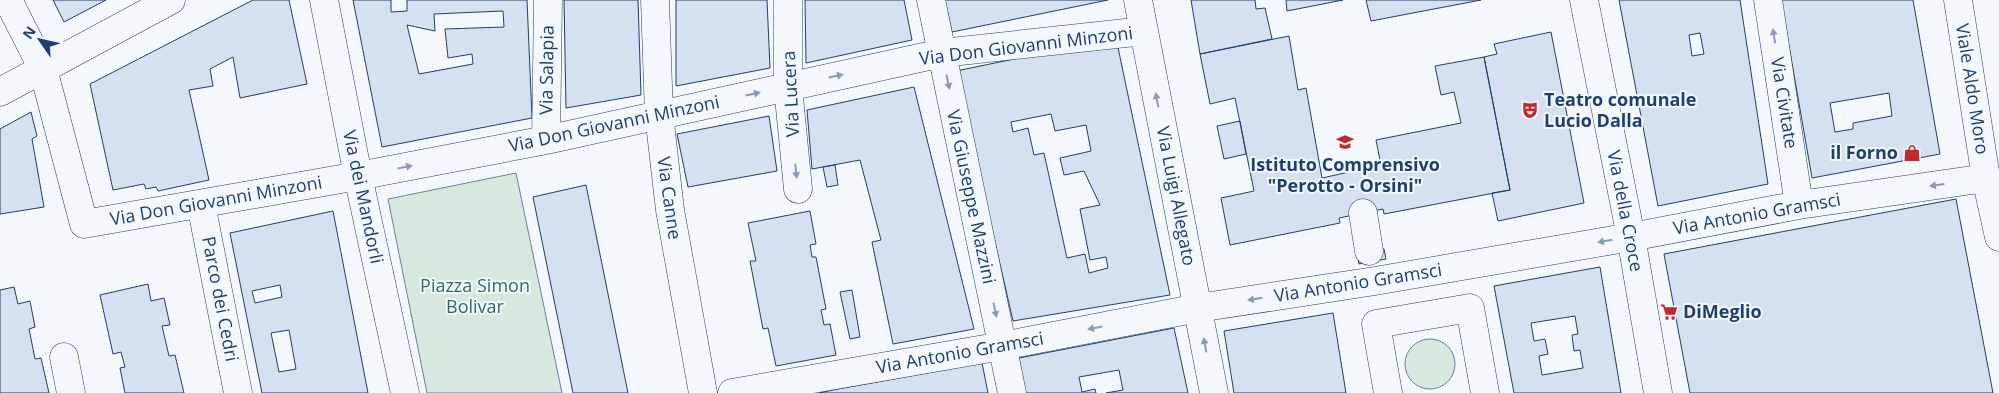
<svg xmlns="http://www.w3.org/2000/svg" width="1999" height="393" font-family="'Open Sans',sans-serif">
<rect width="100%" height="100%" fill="#f4f7fb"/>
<path fill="#d7e8df" stroke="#687fa3" d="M 516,173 L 562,393 L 427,393 L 388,199 Z
M1405 364a25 25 0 1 1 50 0a25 25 0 1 1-50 0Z"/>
<path fill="#d5e0f0" stroke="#1d3f73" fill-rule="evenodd" d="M 53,0 L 106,0 L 64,22 Z
M 253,0 L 289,0 L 307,84 L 240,98 L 233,57 L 210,69 L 213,86 L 189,90 L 209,180 L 158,191 L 156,187 L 146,189 L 144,184 L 113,190 L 90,84 Z
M 353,0 L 391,0 L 391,12 L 407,11 L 407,0 L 527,0 L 532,118 L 382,147 ZM 503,11 L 504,27 L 445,29 L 448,58 L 472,54 L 473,64 L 419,74 L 407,25 L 435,31 L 434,14 Z
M 564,0 L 638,0 L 641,95 L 566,108 Z
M 676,0 L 767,0 L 770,68 L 676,86 Z
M 904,0 L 912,40 L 806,63 L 805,0 Z
M 945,0 L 1108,0 L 952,32 Z
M 1191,0 L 1255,0 L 1256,9 L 1265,8 L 1272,39 L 1200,54 Z
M 1286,0 L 1343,0 L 1287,11 Z
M 1366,0 L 1481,0 L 1371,21 Z
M 1619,0 L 1740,0 L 1768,184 L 1658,206 ZM 1700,33 L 1704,54 L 1692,56 L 1689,35 Z
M 1781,0 L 1913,0 L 1940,154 L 1812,178 ZM 1889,93 L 1892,116 L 1853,123 L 1853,129 L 1835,132 L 1830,103 Z
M 1551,32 L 1584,203 L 1498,221 L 1492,193 L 1510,190 L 1484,57 L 1497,54 L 1494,44 Z
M 1289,36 L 1298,90 L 1306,88 L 1322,178 L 1381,165 L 1376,140 L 1461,123 L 1454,92 L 1441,95 L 1435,66 L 1484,57 L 1510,190 L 1384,214 L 1383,209 L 1339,218 L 1340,223 L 1230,245 L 1221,198 L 1254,191 L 1235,98 L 1210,104 L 1200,54 Z
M 1116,38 L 1170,295 L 1013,321 L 956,71 ZM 1051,114 L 1055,131 L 1086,125 L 1091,151 L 1060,158 L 1064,175 L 1084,171 L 1100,205 L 1080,209 L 1090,260 L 1106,257 L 1108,268 L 1089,273 L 1085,254 L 1067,258 L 1044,153 L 1034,155 L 1028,128 L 1013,132 L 1011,122 Z
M 914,87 L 974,329 L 893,344 L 872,242 L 881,240 L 860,160 L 812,169 L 807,110 Z
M 31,112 L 37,136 L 32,139 L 44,207 L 0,214 L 0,129 Z
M 769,116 L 777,171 L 688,187 L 677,134 Z
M 1240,121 L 1246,154 L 1224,159 L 1217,126 Z
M 835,165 L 838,185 L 827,187 L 823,167 Z
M 586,185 L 628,393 L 573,393 L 533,197 Z
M 1956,199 L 1993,393 L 1690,393 L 1664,254 Z
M 333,211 L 368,393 L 262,393 L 230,233 ZM 280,285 L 282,297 L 255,303 L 252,291 ZM 289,330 L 296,369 L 279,372 L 271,333 Z
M 810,211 L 816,244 L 810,245 L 812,257 L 816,257 L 826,309 L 821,310 L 824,325 L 830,324 L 836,355 L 776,366 L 768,328 L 763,329 L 750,261 L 756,261 L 748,223 Z
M 1384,249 L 1386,259 L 1359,264 L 1357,253 Z
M 1600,267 L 1621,393 L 1514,393 L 1494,286 ZM 1575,316 L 1578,334 L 1572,335 L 1574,351 L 1580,350 L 1583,368 L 1542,375 L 1539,356 L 1548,354 L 1545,339 L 1534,341 L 1531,323 Z
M 148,284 L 151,301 L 164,298 L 170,325 L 162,326 L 169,356 L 175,355 L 184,393 L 125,393 L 120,368 L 125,367 L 121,352 L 113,354 L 100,295 Z
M 14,287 L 18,304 L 30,301 L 35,327 L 29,329 L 35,359 L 41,358 L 49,393 L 0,393 L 0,290 Z
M 852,290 L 860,337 L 850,339 L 840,292 Z
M 1333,313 L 1346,393 L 1234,393 L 1224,331 Z
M 1174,328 L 1188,393 L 1106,393 L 1123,390 L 1119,370 L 1079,377 L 1082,392 L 1095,389 L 1096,393 L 1025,393 L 1019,358 Z
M 982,363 L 988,393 L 819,393 L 838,389 Z"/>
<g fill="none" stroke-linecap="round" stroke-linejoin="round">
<g stroke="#1d3f73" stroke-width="29">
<path id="minor" d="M 8,0 L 43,69 L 84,224 L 358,176 L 546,140 L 942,53 L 1144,31
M 324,0 L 358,176 L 405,393
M 655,0 L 659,115 L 670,210 L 703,393
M 788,0 L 788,87 L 798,189
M 931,0 L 1012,393
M 1138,0 L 1214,393
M 1584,0 L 1631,237 L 1658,393
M 1768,0 L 1799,205
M 0,92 L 171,0
M 546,140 L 548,0
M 201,204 L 238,393
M 1363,213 L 1369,251
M 64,357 L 71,393
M 732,393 L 1002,346 L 1198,308 L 1375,281 L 1631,237 L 1799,205 L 1986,178
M 1388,393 L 1376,324 L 1470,308 L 1485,393"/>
</g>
<g stroke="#1d3f73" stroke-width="29">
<path id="major" d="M 1958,0 L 1986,178 L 1999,237"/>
</g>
<use href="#minor" stroke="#f4f7fb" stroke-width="28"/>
<use href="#major" stroke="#f4f7fb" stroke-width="28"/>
</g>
<defs><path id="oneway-solid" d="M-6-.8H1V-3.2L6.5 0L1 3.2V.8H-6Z" transform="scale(1.25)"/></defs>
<g fill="#889bb7">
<use href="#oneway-solid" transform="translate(1774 36) rotate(-99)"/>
<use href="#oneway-solid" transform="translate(836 76) rotate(-12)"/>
<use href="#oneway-solid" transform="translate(948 82) rotate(78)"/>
<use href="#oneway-solid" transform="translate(753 94) rotate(-12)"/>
<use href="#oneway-solid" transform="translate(1157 100) rotate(-101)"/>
<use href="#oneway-solid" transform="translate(405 167) rotate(-11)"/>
<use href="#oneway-solid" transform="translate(796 171) rotate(84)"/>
<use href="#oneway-solid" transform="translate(1937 185) rotate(172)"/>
<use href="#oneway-solid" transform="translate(1605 241) rotate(170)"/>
<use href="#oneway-solid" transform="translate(1255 299) rotate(171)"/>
<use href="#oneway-solid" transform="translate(995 310) rotate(78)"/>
<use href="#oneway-solid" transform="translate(1095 328) rotate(169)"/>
<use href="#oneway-solid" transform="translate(1205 345) rotate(-100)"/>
</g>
<defs>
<g id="theatre-bare" transform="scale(1.35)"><path d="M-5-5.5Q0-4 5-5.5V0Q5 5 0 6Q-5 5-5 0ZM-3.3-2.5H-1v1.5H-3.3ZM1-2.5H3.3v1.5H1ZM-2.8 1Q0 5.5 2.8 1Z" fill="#c62828" stroke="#f4f7fb" stroke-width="2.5" paint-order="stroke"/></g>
<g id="school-bare" transform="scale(1.35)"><path d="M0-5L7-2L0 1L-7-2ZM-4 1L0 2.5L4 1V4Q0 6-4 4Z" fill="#c62828" stroke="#f4f7fb" stroke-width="2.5" paint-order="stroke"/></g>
<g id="shop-bare" transform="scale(1.35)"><path d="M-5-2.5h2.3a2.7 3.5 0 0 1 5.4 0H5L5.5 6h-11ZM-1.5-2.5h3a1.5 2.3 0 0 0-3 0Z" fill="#c62828" stroke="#f4f7fb" stroke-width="2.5" paint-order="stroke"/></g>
<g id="supermarket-bare" transform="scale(1.35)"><path d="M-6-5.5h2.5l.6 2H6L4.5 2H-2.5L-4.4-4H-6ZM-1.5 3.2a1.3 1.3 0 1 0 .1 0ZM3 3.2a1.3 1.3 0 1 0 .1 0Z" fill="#c62828" stroke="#f4f7fb" stroke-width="2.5" paint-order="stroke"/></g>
</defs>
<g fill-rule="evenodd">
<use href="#theatre-bare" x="1530" y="110"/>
<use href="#school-bare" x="1345" y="142"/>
<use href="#shop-bare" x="1912" y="153"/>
<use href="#supermarket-bare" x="1669" y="312"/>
</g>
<g text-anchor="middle" stroke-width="4" stroke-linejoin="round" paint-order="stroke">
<g font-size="18" fill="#1d3f73" stroke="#f4f7fb">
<text transform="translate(1026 46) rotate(-7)" y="6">Via Don Giovanni Minzoni</text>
<text transform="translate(547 70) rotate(-89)" y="6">Via Salapia</text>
<text transform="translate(1972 89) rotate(81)" y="6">Viale Aldo Moro</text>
<text transform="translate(791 94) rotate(-93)" y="6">Via Lucera</text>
<text transform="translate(1784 103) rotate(81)" y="6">Via Civitate</text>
<text transform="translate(614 124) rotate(-12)" y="6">Via Don Giovanni Minzoni</text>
<text transform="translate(1176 196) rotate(79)" y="6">Via Luigi Allegato</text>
<text transform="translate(363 197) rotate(78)" y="6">Via dei Mandorli</text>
<text transform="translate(971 197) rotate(78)" y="6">Via Giuseppe Mazzini</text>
<text transform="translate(669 198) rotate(82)" y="6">Via Canne</text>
<text transform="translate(216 201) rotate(-10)" y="6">Via Don Giovanni Minzoni</text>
<text transform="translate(1625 211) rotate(79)" y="6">Via della Croce</text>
<text transform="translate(1757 214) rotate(-10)" y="6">Via Antonio Gramsci</text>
<text transform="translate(1358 283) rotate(-9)" y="6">Via Antonio Gramsci</text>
<text transform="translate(220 299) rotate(79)" y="6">Parco dei Cedri</text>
<text transform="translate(960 353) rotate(-10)" y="6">Via Antonio Gramsci</text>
</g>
<g font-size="18" font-weight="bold" fill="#1d3f73" stroke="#f4f7fb" text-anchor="start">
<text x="1544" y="106">Teatro comunale<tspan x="1544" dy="21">Lucio Dalla</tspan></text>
<text x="1898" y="159" text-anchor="end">il Forno</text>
<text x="1345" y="171" text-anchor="middle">Istituto Comprensivo<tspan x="1345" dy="21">"Perotto - Orsini"</tspan></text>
<text x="1683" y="318">DiMeglio</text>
</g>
<g font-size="18" fill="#2c6c60" stroke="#f4f7fb">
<text x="475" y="292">Piazza Simon<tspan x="475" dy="21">Bolivar</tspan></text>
</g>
</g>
<g transform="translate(40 40) rotate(304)" stroke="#f4f7fb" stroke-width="4" paint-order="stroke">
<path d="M0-4L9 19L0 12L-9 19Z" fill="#1d3f73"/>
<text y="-8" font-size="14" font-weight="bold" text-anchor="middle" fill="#1d3f73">N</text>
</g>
</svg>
